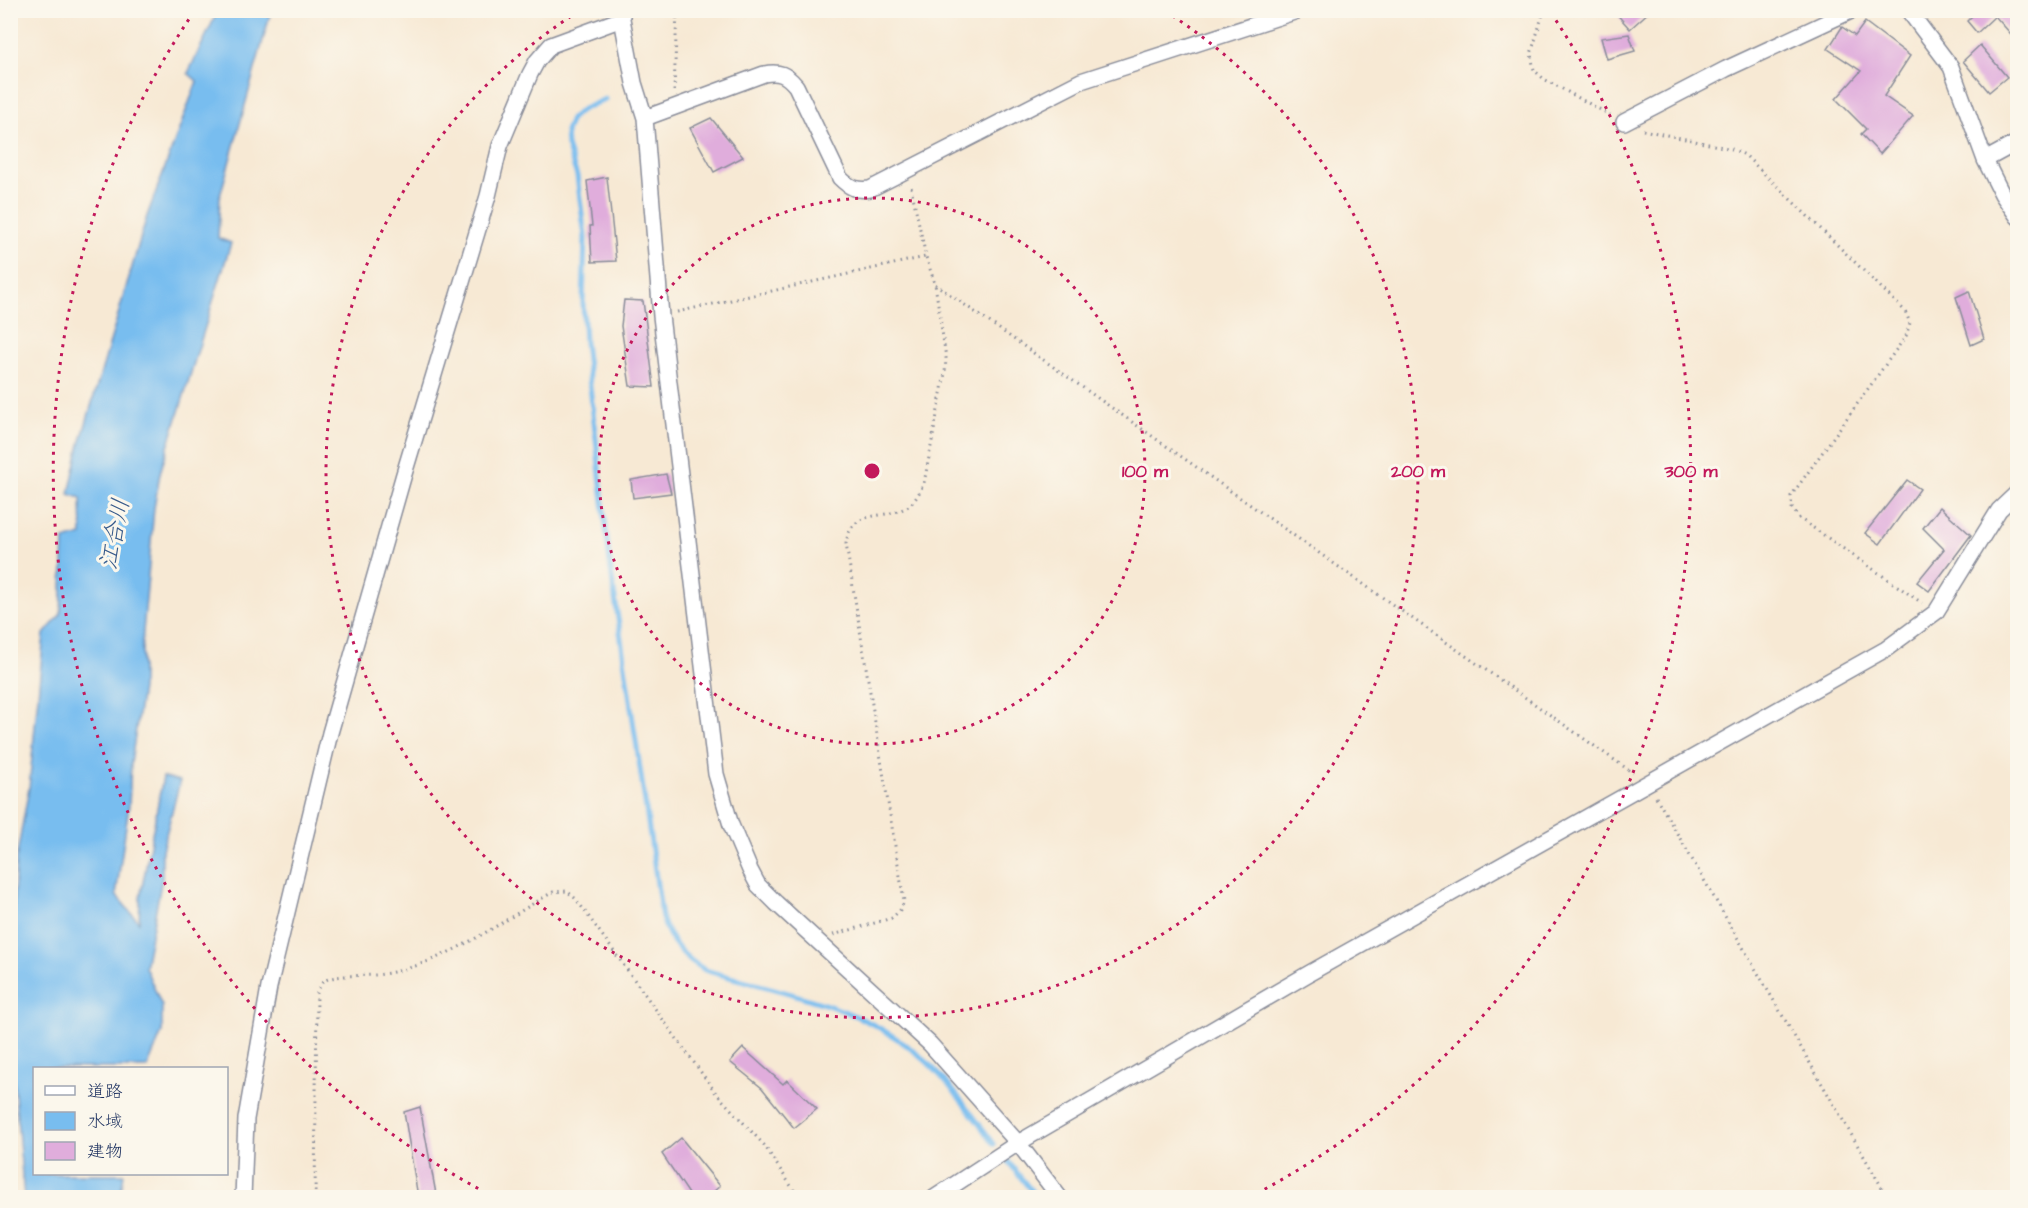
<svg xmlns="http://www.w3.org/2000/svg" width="2028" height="1208" font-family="'Architects Daughter','Klee One',sans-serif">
<rect width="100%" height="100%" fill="#fbf7ec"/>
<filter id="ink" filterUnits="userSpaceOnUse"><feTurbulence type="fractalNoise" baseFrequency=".0167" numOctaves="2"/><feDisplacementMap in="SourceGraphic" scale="12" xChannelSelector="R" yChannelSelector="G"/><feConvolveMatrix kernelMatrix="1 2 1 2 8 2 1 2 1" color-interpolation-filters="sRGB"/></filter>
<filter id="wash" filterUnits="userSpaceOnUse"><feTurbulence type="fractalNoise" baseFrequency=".008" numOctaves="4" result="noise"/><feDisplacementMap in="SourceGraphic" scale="24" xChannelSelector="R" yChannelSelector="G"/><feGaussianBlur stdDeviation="1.35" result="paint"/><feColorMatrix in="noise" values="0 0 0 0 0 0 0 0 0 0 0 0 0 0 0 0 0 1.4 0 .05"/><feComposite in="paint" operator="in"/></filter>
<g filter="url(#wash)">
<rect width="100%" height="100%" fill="#f7e9d4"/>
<path fill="#78bdef" stroke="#4a76a6" stroke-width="1.5" d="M 218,11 L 271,11 L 220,196 L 218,238 L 231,243 L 160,473 L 154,508 L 142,643 L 142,688 L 131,763 L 129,805 L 116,895 L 139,922 L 140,898 L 163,777 L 180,781 L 162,850 L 162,878 L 145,967 L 162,1006 L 162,1032 L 147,1068 L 34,1068 L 34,1174 L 124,1174 L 120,1197 L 24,1197 L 10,1038 L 11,955 L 16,860 L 29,788 L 44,634 L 61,614 L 64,540 L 82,535 L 81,498 L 69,494 L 80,444 L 147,216 L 197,81 L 188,73 Z"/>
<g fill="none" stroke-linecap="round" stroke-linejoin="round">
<path stroke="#78bdef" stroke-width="5" d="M 605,99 L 581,110 L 571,119 L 566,131 L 567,146 L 577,176 L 585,237 L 583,303 L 585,342 L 610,564 L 662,918 C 670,942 683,957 705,970 C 785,994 862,1003 927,1062 C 952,1086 973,1116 994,1144
M 1007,1160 L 1037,1198"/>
</g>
<g id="blocks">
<path fill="#e0addc" d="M 1613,10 L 1651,10 L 1630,29 Z
M 1978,10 L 2018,10 L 2018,42 L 1995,16 L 1977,33 L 1967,21 Z
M 1865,22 L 1910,56 L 1884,96 L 1913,116 L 1880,154 L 1861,134 L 1866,129 L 1836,99 L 1861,71 L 1828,49 L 1842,27 L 1855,36 Z
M 1629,34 L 1635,51 L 1607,59 L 1601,38 Z
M 1980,45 L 2007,77 L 1989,92 L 1963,61 Z
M 711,118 L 743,157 L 714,172 L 690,128 Z
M 607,177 L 616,261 L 592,262 L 590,226 L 592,226 L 587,181 Z
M 1969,291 L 1984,339 L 1971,345 L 1956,297 Z
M 624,300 L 643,301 L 654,387 L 630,386 L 621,326 Z
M 666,474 L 671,493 L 633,498 L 631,480 Z
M 1907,480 L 1920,489 L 1880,544 L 1865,533 Z
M 1940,507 L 1971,535 L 1929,591 L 1917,582 L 1944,549 L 1923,528 Z
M 743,1048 L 783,1084 L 787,1080 L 817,1109 L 794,1128 L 762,1088 L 730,1062 Z
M 420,1107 L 436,1194 L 418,1197 L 404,1112 Z
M 681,1138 L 720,1186 L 707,1197 L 691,1197 L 662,1154 Z"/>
</g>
</g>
<g filter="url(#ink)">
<use href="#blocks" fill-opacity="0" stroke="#898c99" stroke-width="1.5"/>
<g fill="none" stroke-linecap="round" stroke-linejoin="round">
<g stroke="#898c99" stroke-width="18">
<path id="minor" d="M 622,10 L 622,19 L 634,83 L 645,118 L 661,316 L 716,774 L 731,825 L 750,870 L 758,885 L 776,903 L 930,1044 L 1018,1143 L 1060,1198
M 1908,10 L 1951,67 L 1985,160 L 2002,194 L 2018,217
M 645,118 L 764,74 C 779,71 786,74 796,86 L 840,178 C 850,188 857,191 870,189 L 1081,81 L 1300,10
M 1624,122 L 1726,69 L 1853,10
M 1985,160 L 2018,142
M 243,1198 L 246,1119 L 269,987 L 330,733 L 404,474 L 488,196 L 500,146 L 530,74 L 537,61 L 551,45 L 622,19
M 934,1198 L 1018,1143 L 1308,974 L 1886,649 L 1936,612 L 1999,510 L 2018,492"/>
</g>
<path stroke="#898c99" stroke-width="3" stroke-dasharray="1.5 4.5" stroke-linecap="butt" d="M 1544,10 L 1531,54 L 1534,70 L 1544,79 L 1610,115
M 674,91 L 677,10
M 1643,130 L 1732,149 L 1745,155 L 1905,311 L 1910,323 L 1906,336 L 1791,496 L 1792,508 L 1799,518 L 1922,603
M 935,284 L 1633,773
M 677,312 L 925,257
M 1656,797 L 1888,1198
M 833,935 L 892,918 L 901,909 L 904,901 L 846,544 C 851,505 888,523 911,504 C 917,498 920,491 924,483 L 945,373 L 946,358 L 935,284 L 926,257 L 911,187
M 315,1198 L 317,993 C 319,989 320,984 324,981 C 337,973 368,977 383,974 C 445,964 500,922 553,892 L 567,891 L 576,899 L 716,1093 L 764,1145 L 799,1198"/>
<use href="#minor" stroke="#fff" stroke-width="15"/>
</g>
</g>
<g fill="none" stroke="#c2185b" stroke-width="3" stroke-dasharray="3 6">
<circle cx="872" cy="471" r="273"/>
<path d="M1165 11A546 546 0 1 1 579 11"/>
<path d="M494 1197A819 819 0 0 1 193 13M1551 13A819 819 0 0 1 1250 1197"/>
</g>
<g text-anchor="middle" stroke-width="6" stroke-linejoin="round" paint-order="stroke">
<g font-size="24" font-style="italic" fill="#375a8a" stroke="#fbf7ec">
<text transform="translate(114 534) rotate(-79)" y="8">江合川</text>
</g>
</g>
<circle cx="872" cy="471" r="9" fill="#c2185b" stroke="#fbf7ec" stroke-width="3"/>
<g font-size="18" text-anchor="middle" font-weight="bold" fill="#c2185b" stroke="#fbf7ec" stroke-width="6" stroke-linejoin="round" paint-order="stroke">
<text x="1145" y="477">100 m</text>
<text x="1418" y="477">200 m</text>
<text x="1691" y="477">300 m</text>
</g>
<rect width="2028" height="1208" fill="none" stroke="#fbf7ec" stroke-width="36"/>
<rect x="33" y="1067" width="195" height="108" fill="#fbf7ec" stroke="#a1a7b3" stroke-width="1.5"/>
<rect x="45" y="1086" width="30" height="9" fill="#ffffff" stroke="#a1a7b3" stroke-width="1.5"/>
<text x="87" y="1097" font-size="18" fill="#1b2f5e">道路</text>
<rect x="45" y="1112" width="30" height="18" fill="#78bdef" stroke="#a1a7b3" stroke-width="1.5"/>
<text x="87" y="1127" font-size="18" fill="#1b2f5e">水域</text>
<rect x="45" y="1142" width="30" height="18" fill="#e0addc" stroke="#a1a7b3" stroke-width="1.5"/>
<text x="87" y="1157" font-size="18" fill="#1b2f5e">建物</text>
</svg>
